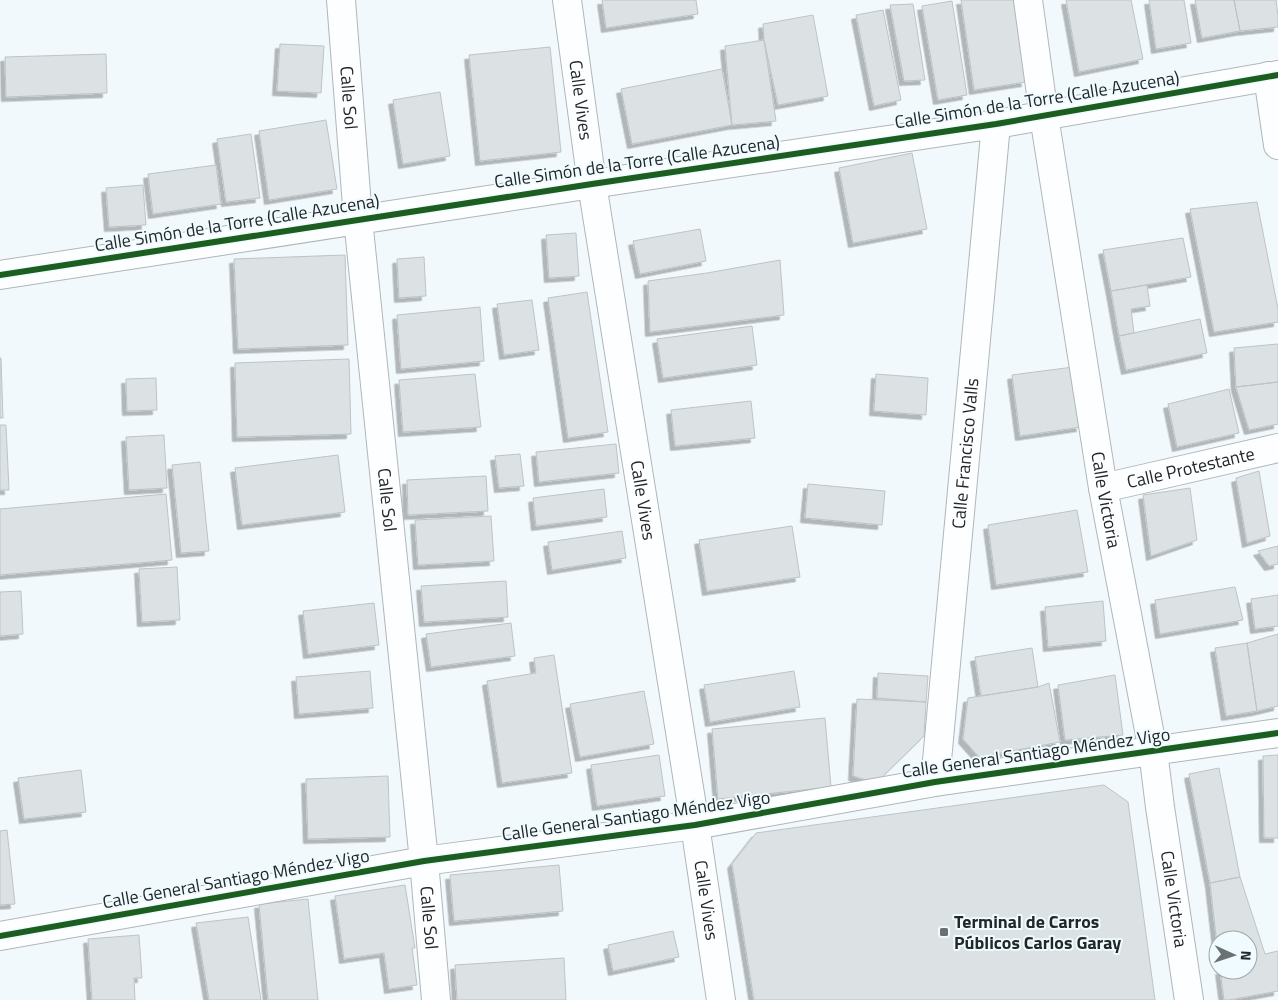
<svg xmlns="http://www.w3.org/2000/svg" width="1278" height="1000" font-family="'Titillium Web',sans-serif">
<defs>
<filter id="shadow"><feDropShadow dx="-4.5" dy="4.5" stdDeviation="0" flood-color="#0004"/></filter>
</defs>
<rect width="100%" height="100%" fill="#f2f9fc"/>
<path fill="#dce1e4" stroke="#bec3c6" filter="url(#shadow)" d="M 602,0 L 696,0 L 698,14 L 606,28 Z
M 961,0 L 1014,0 L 1026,82 L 974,90 Z
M 1066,0 L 1131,0 L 1143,59 L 1079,72 Z
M 1149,0 L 1184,0 L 1191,43 L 1156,49 Z
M 1195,0 L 1234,0 L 1240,31 L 1202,38 Z
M 1234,0 L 1276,0 L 1278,16 L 1278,27 L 1240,31 Z
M 952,1 L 967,95 L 938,100 L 922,6 Z
M 913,4 L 925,80 L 904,81 L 890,5 Z
M 883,10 L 901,100 L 874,106 L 856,15 Z
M 813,15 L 828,96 L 778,105 L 764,40 L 763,24 Z
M 764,40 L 776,121 L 732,125 L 725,46 Z
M 280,44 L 324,46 L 321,93 L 277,91 Z
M 550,47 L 561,152 L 480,161 L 469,55 Z
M 106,54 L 107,93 L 6,97 L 5,57 Z
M 722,69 L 732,125 L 632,144 L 621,89 Z
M 440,92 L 450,156 L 403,164 L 393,100 Z
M 326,120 L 337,189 L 269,200 L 259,131 Z
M 251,134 L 260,198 L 226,202 L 217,139 Z
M 912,153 L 927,229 L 853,243 L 839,168 Z
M 216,165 L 221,204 L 153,214 L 148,174 Z
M 143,185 L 146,225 L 109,227 L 106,188 Z
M 1257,202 L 1278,309 L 1278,322 L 1214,332 L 1190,209 Z
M 700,229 L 706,261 L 640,274 L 633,241 Z
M 576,233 L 579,276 L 549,278 L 546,235 Z
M 1183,238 L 1191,277 L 1111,291 L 1103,250 Z
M 345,255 L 348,345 L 238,349 L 234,259 Z
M 424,257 L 426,296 L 399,298 L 397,259 Z
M 780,260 L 784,315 L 650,332 L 648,281 L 707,273 Z
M 1147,285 L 1150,306 L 1131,309 L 1134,333 L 1119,336 L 1111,291 Z
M 587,292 L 608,432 L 568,438 L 548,298 Z
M 532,300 L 539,350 L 504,355 L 497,304 Z
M 480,307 L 484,361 L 401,369 L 397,315 Z
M 1200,319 L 1207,353 L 1126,370 L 1119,336 Z
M 752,326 L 757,365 L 663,378 L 657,339 Z
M 1278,344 L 1278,382 L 1236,387 L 1234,348 Z
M 0,358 L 1,358 L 3,418 L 0,418 Z
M 349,359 L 351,434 L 237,437 L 235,363 Z
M 1073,367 L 1081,427 L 1020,436 L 1012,375 Z
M 475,374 L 481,427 L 403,432 L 399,380 Z
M 876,374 L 928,378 L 926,415 L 874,411 Z
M 156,378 L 157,410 L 127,411 L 126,379 Z
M 1278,382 L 1278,424 L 1249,430 L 1236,387 Z
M 1229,389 L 1239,433 L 1177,447 L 1168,404 Z
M 751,401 L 755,438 L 675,446 L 671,410 Z
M 0,425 L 6,425 L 9,490 L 0,490 Z
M 164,435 L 167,488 L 129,490 L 126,437 Z
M 616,444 L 619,473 L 539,482 L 536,452 Z
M 520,454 L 524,486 L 499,488 L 495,456 Z
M 338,455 L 345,512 L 242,525 L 235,468 Z
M 200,462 L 209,551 L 181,553 L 172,465 Z
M 1259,471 L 1270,536 L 1247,543 L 1236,478 Z
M 486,476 L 488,511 L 408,515 L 407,480 Z
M 808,484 L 885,491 L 882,525 L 805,518 Z
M 1190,488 L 1197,540 L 1151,556 L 1143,495 Z
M 604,489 L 607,517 L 536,526 L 533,498 Z
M 166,494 L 172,560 L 0,575 L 0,509 Z
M 1077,510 L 1088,572 L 996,585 L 988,525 Z
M 491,516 L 494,561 L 418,565 L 415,520 Z
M 792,526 L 800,577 L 707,591 L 699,540 Z
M 622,531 L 626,558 L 552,570 L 548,542 Z
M 1278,546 L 1278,564 L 1269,566 L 1258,551 Z
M 177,567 L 180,620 L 142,622 L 139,569 Z
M 506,581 L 508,617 L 424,622 L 421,586 Z
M 1235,587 L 1243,620 L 1160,634 L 1155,600 Z
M 21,591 L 23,634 L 0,636 L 0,592 Z
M 1278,595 L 1278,626 L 1255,629 L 1251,599 Z
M 1103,601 L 1106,641 L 1048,647 L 1045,607 Z
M 374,603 L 379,645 L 308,654 L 303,611 Z
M 511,623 L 515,656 L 431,667 L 426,634 Z
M 1278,634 L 1278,706 L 1257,711 L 1247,643 Z
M 1247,643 L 1257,711 L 1226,716 L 1215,648 Z
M 1032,648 L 1038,687 L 981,696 L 975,657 Z
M 554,655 L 572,773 L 502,783 L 487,681 L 536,673 L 534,658 Z
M 370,671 L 373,708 L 299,714 L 296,677 Z
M 794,671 L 800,707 L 710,722 L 704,685 Z
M 878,673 L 928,676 L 926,702 L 877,698 Z
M 1115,675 L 1123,735 L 1065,740 L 1058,685 Z
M 1049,683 L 1060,742 L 979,757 L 963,739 L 968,698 L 1038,687 Z
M 644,691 L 654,744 L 580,757 L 570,704 Z
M 857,699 L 926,702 L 924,736 L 876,783 L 853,776 Z
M 825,718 L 831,787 L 718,799 L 712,729 Z
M 659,755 L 665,796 L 597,806 L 591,765 Z
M 1278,755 L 1278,838 L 1264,838 L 1263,756 Z
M 1219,768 L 1240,877 L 1210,883 L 1189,774 Z
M 81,770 L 86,812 L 24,819 L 18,778 Z
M 388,776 L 390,837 L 308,839 L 306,779 Z
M 1104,785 L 1128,802 L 1155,1000 L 754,1000 L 732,864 L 756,833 Z
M 7,830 L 15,904 L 0,905 L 0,831 Z
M 559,865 L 563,911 L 454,921 L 450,875 Z
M 1240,877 L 1265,954 L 1278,951 L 1278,991 L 1229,1000 L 1224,1000 L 1220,970 L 1248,970 L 1248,940 L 1218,940 L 1218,953 L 1210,883 Z
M 405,885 L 415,948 L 412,948 L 417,985 L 389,989 L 384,953 L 344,959 L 335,896 Z
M 308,899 L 318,1000 L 268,1000 L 259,904 Z
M 248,917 L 261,1000 L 209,1000 L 196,923 Z
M 673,931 L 679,957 L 613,971 L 608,945 Z
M 139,935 L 142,978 L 134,978 L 135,1000 L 92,1000 L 88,939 Z
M 564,958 L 566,1000 L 457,1000 L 455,965 Z"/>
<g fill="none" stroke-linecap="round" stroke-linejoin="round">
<g stroke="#b1b6b8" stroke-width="30">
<g id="minor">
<path id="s1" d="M 341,0 L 358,219 L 424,861 L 436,1000"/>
<path id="s2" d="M 567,0 L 592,184 L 695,825 L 721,1000"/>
<path id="s3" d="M 1028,0 L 1044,116 L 1103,488 L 1153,751 L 1160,807 L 1189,1000"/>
<path d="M 1268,76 L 1278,145"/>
<path d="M 0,275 L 592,184 L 996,124 L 1278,75"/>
<path id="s4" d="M 1103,488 L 1278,448"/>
<path id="s5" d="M 935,782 L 996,124"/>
<path d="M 0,936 L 424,861 L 695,825 L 935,782 L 1278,733"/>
</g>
</g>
<use href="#minor" stroke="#fdfeff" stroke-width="28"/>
<g stroke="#effbff" stroke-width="9">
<path id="cycleway" d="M 0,275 L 592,184 L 996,124 L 1278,75
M 0,936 L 424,861 L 695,825 L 935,782 L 1278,733"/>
</g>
<use href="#cycleway" stroke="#1b5e20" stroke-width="6"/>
</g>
<rect fill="#6b7173" stroke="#effbff" stroke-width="2" x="939" y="927" width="10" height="10" rx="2.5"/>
<g text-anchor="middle" stroke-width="4" stroke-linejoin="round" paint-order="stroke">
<g font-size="18" fill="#222829" stroke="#effbff">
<text dy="6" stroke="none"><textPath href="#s1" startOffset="98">Calle Sol</textPath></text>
<text dy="6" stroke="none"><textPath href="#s2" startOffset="101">Calle Vives</textPath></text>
<text transform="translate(1037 100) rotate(-9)" y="6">Calle Simón de la Torre (Calle Azucena)</text>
<text transform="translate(637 162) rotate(-8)" y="6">Calle Simón de la Torre (Calle Azucena)</text>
<text transform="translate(237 223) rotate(-9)" y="6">Calle Simón de la Torre (Calle Azucena)</text>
<text dy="6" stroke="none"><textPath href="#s5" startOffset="330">Calle Francisco Valls</textPath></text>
<text dy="6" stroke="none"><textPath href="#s4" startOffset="90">Calle Protestante</textPath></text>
<text dy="6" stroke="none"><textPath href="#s1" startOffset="502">Calle Sol</textPath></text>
<text dy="6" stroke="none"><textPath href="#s2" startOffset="506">Calle Vives</textPath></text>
<text dy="6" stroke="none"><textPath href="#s3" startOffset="506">Calle Victoria</textPath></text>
<text transform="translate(1036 753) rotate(-8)" y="6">Calle General Santiago Méndez Vigo</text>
<text transform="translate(636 816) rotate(-8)" y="6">Calle General Santiago Méndez Vigo</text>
<text transform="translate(236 879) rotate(-10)" y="6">Calle General Santiago Méndez Vigo</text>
<text dy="6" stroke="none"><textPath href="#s2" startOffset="911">Calle Vives</textPath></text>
<text dy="6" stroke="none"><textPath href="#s3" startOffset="911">Calle Victoria</textPath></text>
<text dy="6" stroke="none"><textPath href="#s1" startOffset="922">Calle Sol</textPath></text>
</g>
<g font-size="18" font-weight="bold" fill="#222829" stroke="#effbff" text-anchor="start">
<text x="954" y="928">Terminal de Carros<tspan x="954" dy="21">Públicos Carlos Garay</tspan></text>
</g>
</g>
<g transform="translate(1233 955) rotate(93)"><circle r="24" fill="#effbff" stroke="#9da7a9"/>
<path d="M0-4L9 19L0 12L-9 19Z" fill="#6b7173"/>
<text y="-8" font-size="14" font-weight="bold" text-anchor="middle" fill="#222829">N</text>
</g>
</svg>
